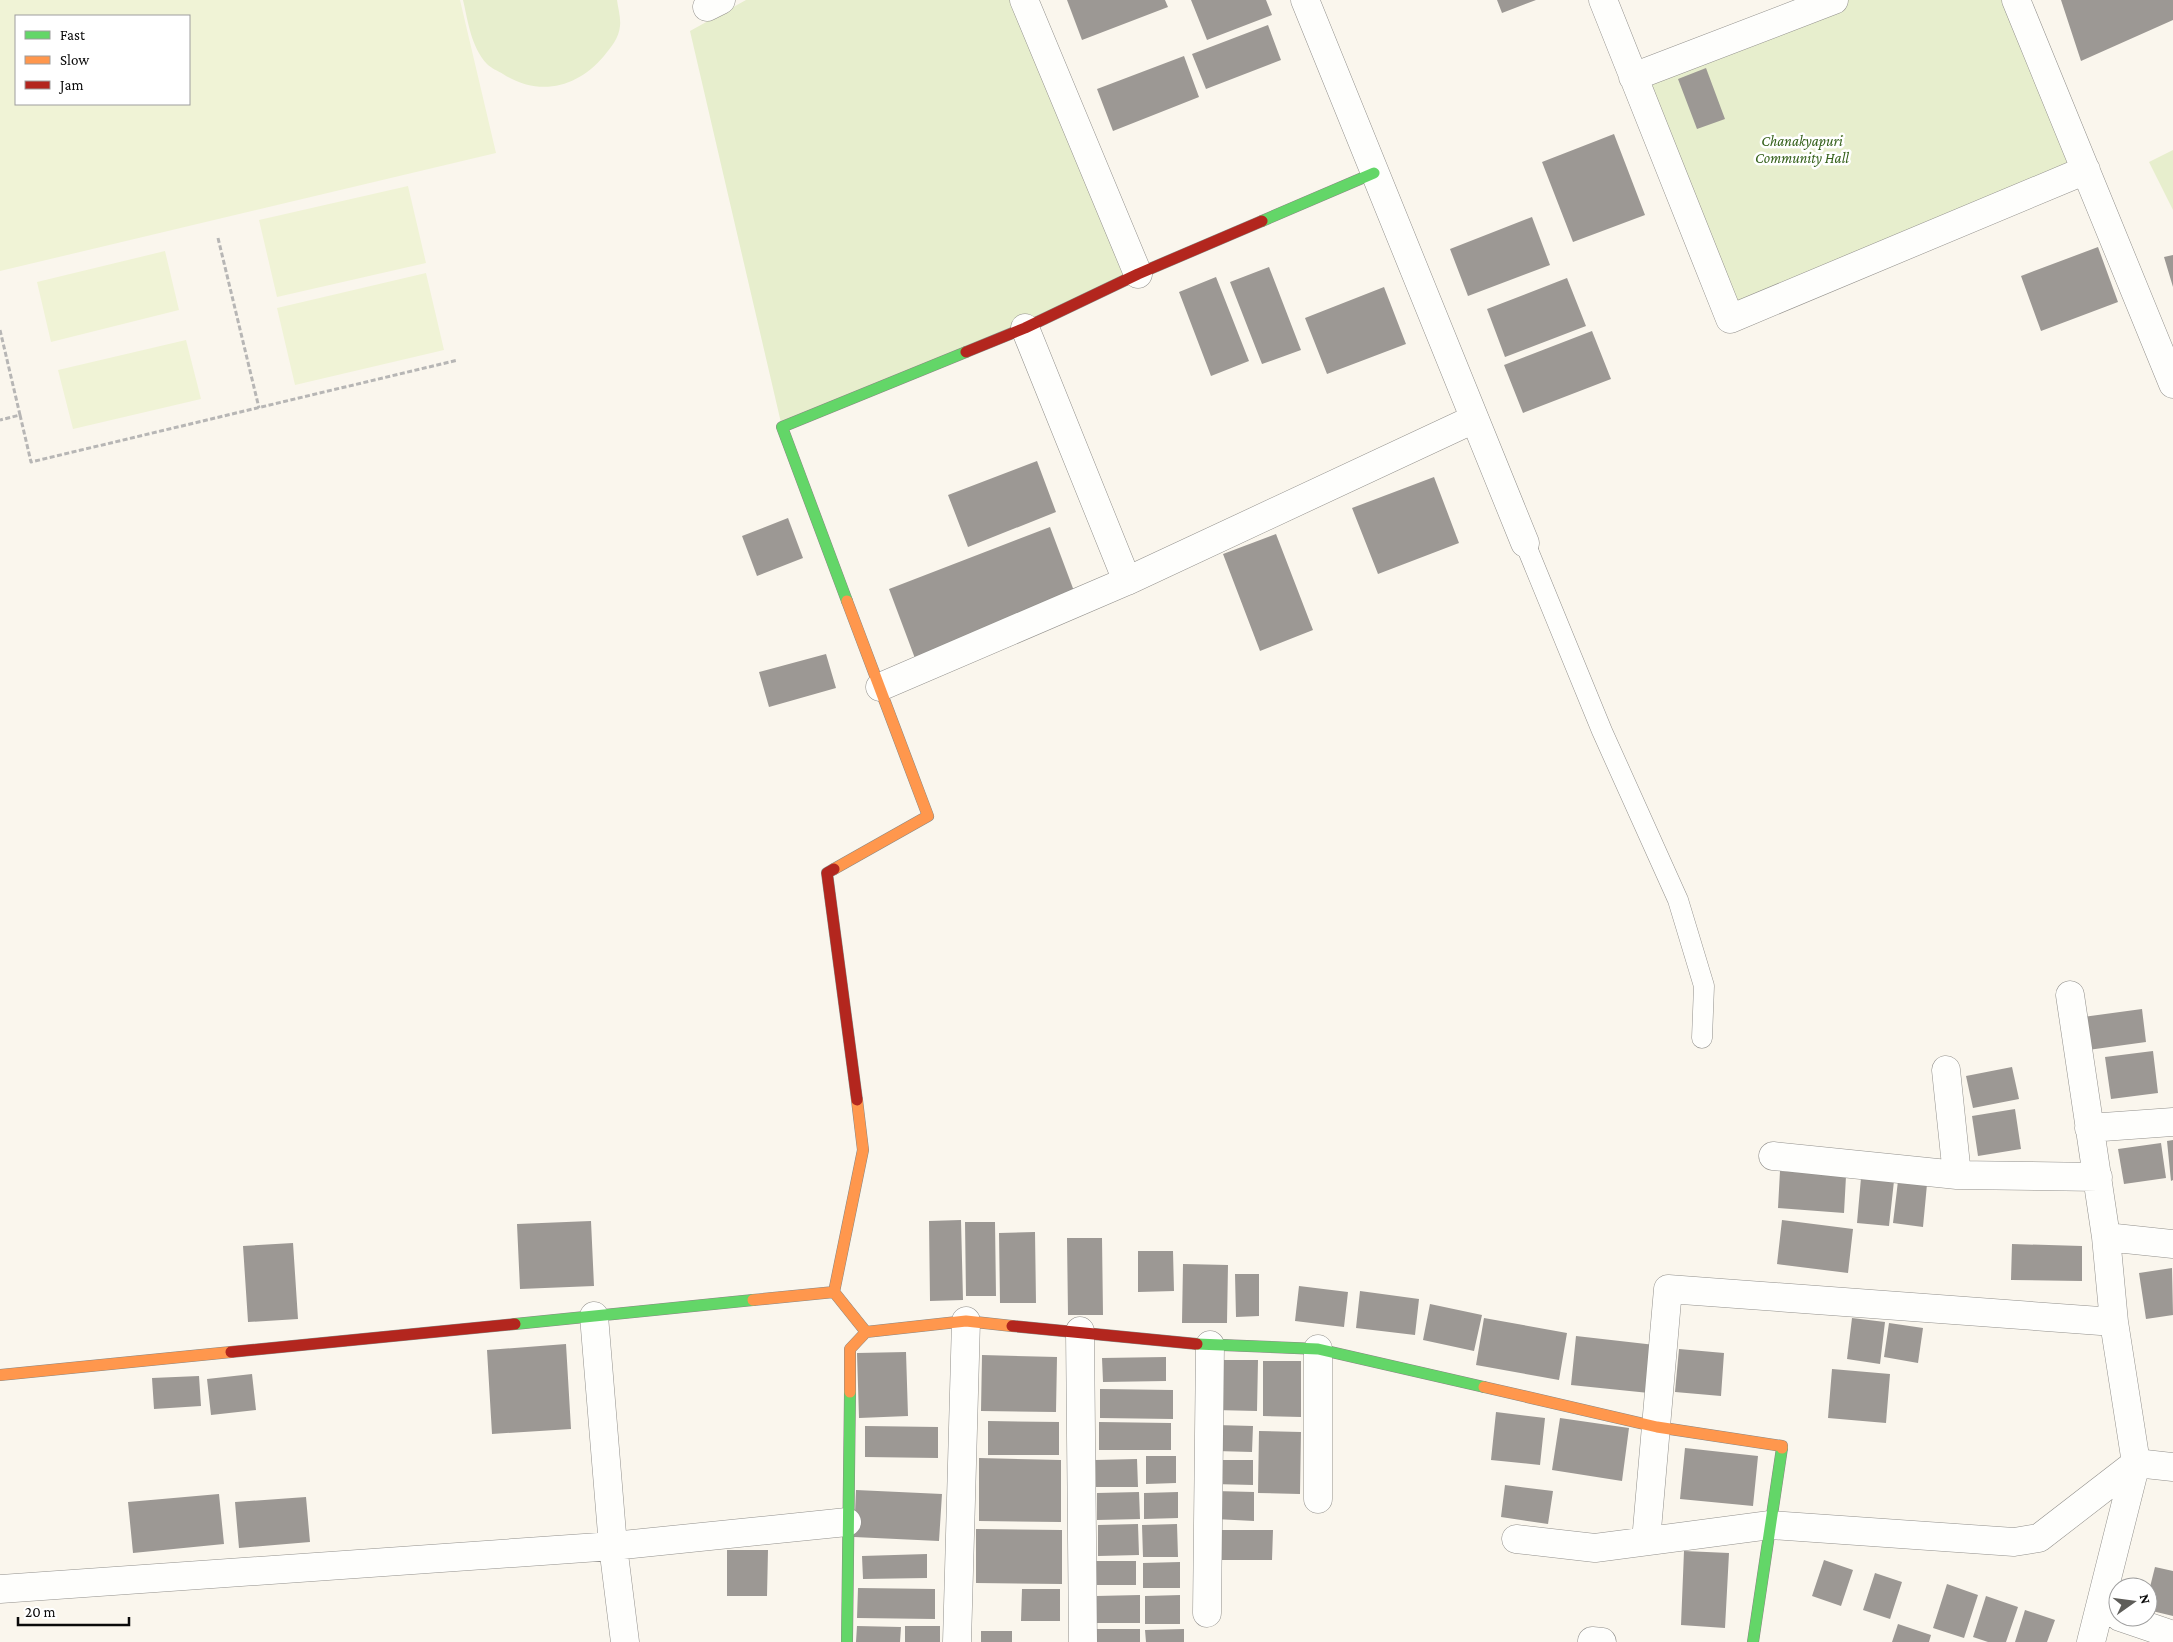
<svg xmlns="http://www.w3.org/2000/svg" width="2173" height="1642" font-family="'Crimson Pro',serif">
<rect width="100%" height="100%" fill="#faf6ed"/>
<path fill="#e7eecd" d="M 463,0 L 617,0 C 618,8 621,18 620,26 C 619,38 611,47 604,56 C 577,88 539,97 503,74 C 498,71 491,68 487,64 C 471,47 468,21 463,0 Z
M 746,0 L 1024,0 L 1138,274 L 782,427 L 690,31 Z
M 1834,0 L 2016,0 L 2086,170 L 1730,319 L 1633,77 Z
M 2173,150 L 2173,210 L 2149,162 Z"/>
<path fill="#f0f3d6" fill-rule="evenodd" d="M 0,0 L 460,0 L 496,153 L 0,271 ZM 189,16 L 189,104 L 16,104 L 16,16 Z
M 408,186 L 426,263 L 277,297 L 259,220 Z
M 165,251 L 179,310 L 51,342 L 37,282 Z
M 426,273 L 444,350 L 295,385 L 277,308 Z
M 186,340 L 201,399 L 73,429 L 58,370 Z"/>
<path fill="#9c9894" d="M 1067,0 L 1165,0 L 1168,7 L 1082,40 Z
M 1191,0 L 1266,0 L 1272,15 L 1207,40 Z
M 1497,0 L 1536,0 L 1502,13 Z
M 2061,0 L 2173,0 L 2173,20 L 2081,61 Z
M 1268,25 L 1281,60 L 1206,89 L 1192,54 Z
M 1184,56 L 1199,97 L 1113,131 L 1097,89 Z
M 1706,68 L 1725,119 L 1697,129 L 1678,79 Z
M 1614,134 L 1645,215 L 1573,242 L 1542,162 Z
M 1532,217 L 1550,265 L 1468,296 L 1450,249 Z
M 2098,247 L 2118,302 L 2041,331 L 2021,276 Z
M 2173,255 L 2173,287 L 2164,257 Z
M 1269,267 L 1301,350 L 1262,364 L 1230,282 Z
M 1216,277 L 1249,361 L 1211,376 L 1179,292 Z
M 1567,278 L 1586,326 L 1505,357 L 1487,309 Z
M 1384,287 L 1406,344 L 1327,374 L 1305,318 Z
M 1592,331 L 1611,379 L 1523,413 L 1504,365 Z
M 1037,461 L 1056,512 L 968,547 L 948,495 Z
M 1434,477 L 1459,543 L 1378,574 L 1352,508 Z
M 788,518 L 803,558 L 757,576 L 742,536 Z
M 1050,527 L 1077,599 L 916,661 L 889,589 Z
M 1276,534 L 1313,630 L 1260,651 L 1223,554 Z
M 826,654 L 836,688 L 769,707 L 759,672 Z
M 2142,1009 L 2146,1042 L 2088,1050 L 2083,1017 Z
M 2153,1051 L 2158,1093 L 2111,1099 L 2105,1057 Z
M 2012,1067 L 2019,1099 L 1973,1108 L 1966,1076 Z
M 2015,1109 L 2021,1149 L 1978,1156 L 1972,1116 Z
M 2173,1140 L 2173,1180 L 2171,1181 L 2167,1141 Z
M 2161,1143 L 2166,1178 L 2124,1184 L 2118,1149 Z
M 1780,1171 L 1846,1176 L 1844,1213 L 1778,1208 Z
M 1861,1178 L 1894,1181 L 1889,1226 L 1857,1223 Z
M 1898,1181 L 1927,1184 L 1923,1227 L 1893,1223 Z
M 961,1220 L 963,1300 L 930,1301 L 929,1221 Z
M 1782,1220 L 1853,1229 L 1848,1273 L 1777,1264 Z
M 591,1221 L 594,1286 L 520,1289 L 517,1224 Z
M 965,1222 L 995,1222 L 996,1296 L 966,1296 Z
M 1035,1232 L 1036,1303 L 1000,1303 L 999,1233 Z
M 1067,1238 L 1102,1238 L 1103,1315 L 1068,1315 Z
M 293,1243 L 298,1319 L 248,1322 L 243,1246 Z
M 2012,1244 L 2082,1246 L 2082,1281 L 2011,1280 Z
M 1138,1251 L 1173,1251 L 1174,1291 L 1138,1292 Z
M 1183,1264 L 1228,1265 L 1227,1323 L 1182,1323 Z
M 2172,1268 L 2173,1315 L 2146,1319 L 2139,1273 Z
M 1235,1274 L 1259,1274 L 1259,1316 L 1236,1317 Z
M 1299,1286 L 1348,1292 L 1344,1327 L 1295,1321 Z
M 1360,1291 L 1419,1299 L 1415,1335 L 1356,1328 Z
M 1430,1304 L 1482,1315 L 1474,1351 L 1423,1340 Z
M 1484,1318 L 1567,1333 L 1559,1380 L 1476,1365 Z
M 1852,1318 L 1885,1322 L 1880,1364 L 1847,1359 Z
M 1889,1323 L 1923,1328 L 1918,1363 L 1884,1357 Z
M 1576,1336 L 1655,1345 L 1649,1393 L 1571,1385 Z
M 566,1344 L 571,1429 L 492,1434 L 487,1350 Z
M 1679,1349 L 1724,1353 L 1721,1396 L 1675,1392 Z
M 906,1352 L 908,1416 L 859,1418 L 857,1353 Z
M 982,1355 L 1057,1357 L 1056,1412 L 981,1411 Z
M 1166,1357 L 1166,1381 L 1103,1382 L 1102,1358 Z
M 1216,1360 L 1258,1360 L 1257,1411 L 1215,1410 Z
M 1263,1361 L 1301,1361 L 1301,1417 L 1263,1416 Z
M 1832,1369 L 1890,1374 L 1886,1423 L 1828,1418 Z
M 252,1374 L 256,1410 L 211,1415 L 207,1379 Z
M 199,1376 L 201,1406 L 154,1409 L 152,1378 Z
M 1100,1389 L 1173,1390 L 1173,1419 L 1100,1418 Z
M 1496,1412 L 1545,1418 L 1540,1465 L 1491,1460 Z
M 1560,1418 L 1629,1428 L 1622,1481 L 1552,1470 Z
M 988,1421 L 1059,1422 L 1059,1455 L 988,1455 Z
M 1099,1422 L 1171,1423 L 1171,1450 L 1099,1450 Z
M 1216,1425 L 1253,1426 L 1252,1452 L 1216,1451 Z
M 865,1426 L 938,1427 L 938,1458 L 865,1457 Z
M 1259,1431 L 1301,1432 L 1300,1494 L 1258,1493 Z
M 1685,1448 L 1758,1456 L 1753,1506 L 1680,1499 Z
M 1146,1456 L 1176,1456 L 1176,1483 L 1146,1484 Z
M 979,1458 L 1061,1460 L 1061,1522 L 979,1521 Z
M 1137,1459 L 1138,1487 L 1096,1487 L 1095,1460 Z
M 1213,1460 L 1253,1460 L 1253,1485 L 1213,1484 Z
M 1505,1485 L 1553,1491 L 1548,1524 L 1501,1517 Z
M 856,1490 L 942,1494 L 939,1541 L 854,1537 Z
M 1215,1491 L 1254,1492 L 1254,1521 L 1215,1519 Z
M 1139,1492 L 1140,1519 L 1097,1520 L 1097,1493 Z
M 1178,1492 L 1178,1518 L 1144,1519 L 1144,1493 Z
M 219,1494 L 224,1544 L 133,1553 L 128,1502 Z
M 306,1497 L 310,1542 L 239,1548 L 235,1502 Z
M 1138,1524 L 1139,1555 L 1098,1556 L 1098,1525 Z
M 1177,1524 L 1178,1557 L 1143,1557 L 1142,1525 Z
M 976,1529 L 1062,1530 L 1062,1584 L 976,1583 Z
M 1217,1530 L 1273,1530 L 1272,1560 L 1217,1560 Z
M 727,1550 L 768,1550 L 767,1596 L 727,1596 Z
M 1684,1551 L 1729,1553 L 1725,1628 L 1681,1625 Z
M 927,1554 L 927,1578 L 863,1579 L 862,1556 Z
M 1824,1560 L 1853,1570 L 1841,1606 L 1812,1596 Z
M 1095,1561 L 1136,1561 L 1136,1585 L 1096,1585 Z
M 1180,1562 L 1180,1588 L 1143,1588 L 1143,1563 Z
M 2155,1567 L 2173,1571 L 2173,1616 L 2148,1610 L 2148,1595 Z
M 1875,1573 L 1902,1582 L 1890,1619 L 1863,1610 Z
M 1947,1584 L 1978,1595 L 1964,1638 L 1933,1628 Z
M 858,1588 L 935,1589 L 935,1619 L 857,1618 Z
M 1022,1589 L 1060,1589 L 1060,1621 L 1021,1621 Z
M 1140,1595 L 1140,1623 L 1097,1623 L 1096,1596 Z
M 1180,1595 L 1180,1624 L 1145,1624 L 1145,1596 Z
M 1986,1596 L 2018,1607 L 2006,1642 L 1988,1642 L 1973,1637 Z
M 2025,1610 L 2055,1620 L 2047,1642 L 2015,1642 Z
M 1898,1624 L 1931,1635 L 1929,1642 L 1892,1642 Z
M 857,1626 L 901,1627 L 900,1642 L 856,1642 Z
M 905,1626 L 940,1626 L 940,1642 L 905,1642 Z
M 1096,1629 L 1140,1629 L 1140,1642 L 1096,1642 Z
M 1184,1629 L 1184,1642 L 1146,1642 L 1145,1630 Z
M 981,1631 L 1012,1631 L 1012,1642 L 981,1642 Z"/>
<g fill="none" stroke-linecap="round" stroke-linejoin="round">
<g stroke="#92908c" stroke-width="21">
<path id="lane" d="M 1525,543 L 1602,731 L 1678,900 L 1704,986 L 1702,1038"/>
</g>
<g stroke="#92908c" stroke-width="29">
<path id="street" d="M 1024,0 L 1138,274
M 1305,0 L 1525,543
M 1603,0 L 1730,319 L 2086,170
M 2016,0 L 2173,384
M 707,7 L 721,0
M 1633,77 L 1834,0
M 1025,328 L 1127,581 L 1474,419
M 880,687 L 1127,581
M 2070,995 L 2106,1237 L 2114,1322 L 2136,1463 L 2091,1642
M 1946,1070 L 1957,1175
M 2089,1128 L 2173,1122
M 1773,1156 L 1957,1175 L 2098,1177
M 2106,1237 L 2173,1244
M 594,1316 L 613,1546 L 625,1642
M 1080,1331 L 1083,1642
M 1318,1499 L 1318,1349
M 1516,1539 L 1595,1548 L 1770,1525 L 2014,1542 L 2039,1538 L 2136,1463 L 2173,1467
M 1646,1541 L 1668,1289 L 2114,1322
M 0,1589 L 613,1546 L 847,1522
M 1207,1613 L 1210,1345
M 2120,1617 L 2173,1635
M 1592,1641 L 1602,1642
M 957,1642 L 966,1321"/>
</g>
<g stroke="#898783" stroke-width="12">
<path id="fast" d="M 1262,221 L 1374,173
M 847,601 L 782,427 L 966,352
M 515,1324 L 753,1300
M 1197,1344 L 1318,1349 L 1484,1387
M 847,1642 L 850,1392
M 1753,1642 L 1782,1448"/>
</g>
<g stroke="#898783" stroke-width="12">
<path id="slow" d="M 834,869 L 928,816 L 847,601
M 834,1292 L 863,1150 L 857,1100
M 753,1300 L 834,1292 L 866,1332
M 0,1375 L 231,1352
M 1484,1387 L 1657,1427 L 1782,1446 L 1782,1448
M 850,1392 L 850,1349 L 866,1332 L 966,1321 L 1012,1326"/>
</g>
<g stroke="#898783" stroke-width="12">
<path id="jam" d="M 966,352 L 1025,328 L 1138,274 L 1262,221
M 834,869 L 827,873 L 857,1100
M 1012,1326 L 1197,1344
M 231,1352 L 515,1324"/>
</g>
<path stroke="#b7b6b5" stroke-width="3" stroke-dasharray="5 2.5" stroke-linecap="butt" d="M 218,238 L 259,408
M 0,330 L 20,415 L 0,420
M 20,415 L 31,462 L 458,360"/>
<use href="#lane" stroke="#fefefc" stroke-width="20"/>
<use href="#street" stroke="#fefefc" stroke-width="28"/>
<use href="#fast" stroke="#63d668" stroke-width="11"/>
<use href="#slow" stroke="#ff974d" stroke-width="11"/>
<use href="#jam" stroke="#b3261e" stroke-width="11"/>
</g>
<g text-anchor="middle" stroke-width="5" stroke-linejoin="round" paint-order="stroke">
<g font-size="15" font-style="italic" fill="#35611b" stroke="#fff">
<text x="1802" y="146">Chanakyapuri<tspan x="1802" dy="17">Community Hall</tspan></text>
</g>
</g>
<rect x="15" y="15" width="175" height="90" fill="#ffffff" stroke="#9d9d9d"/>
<rect x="25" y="31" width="25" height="8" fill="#63d668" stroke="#9d9d9d"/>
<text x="60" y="40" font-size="15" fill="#0a0a0a">Fast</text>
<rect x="25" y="56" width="25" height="8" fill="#ff974d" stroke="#9d9d9d"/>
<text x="60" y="65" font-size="15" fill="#0a0a0a">Slow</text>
<rect x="25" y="81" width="25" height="8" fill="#b3261e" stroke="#9d9d9d"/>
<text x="60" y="90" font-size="15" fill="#0a0a0a">Jam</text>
<g transform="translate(2133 1602) rotate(76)"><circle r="24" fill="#ffffff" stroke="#9d9d9d"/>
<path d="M0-4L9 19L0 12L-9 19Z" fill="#5e5d59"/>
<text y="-8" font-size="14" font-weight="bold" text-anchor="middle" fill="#0a0a0a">N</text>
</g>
<path d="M18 1617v8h111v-8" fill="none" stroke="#0a0a0a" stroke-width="2.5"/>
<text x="25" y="1617" font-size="15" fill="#0a0a0a" stroke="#ffffff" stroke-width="4" paint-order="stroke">20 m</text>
</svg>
